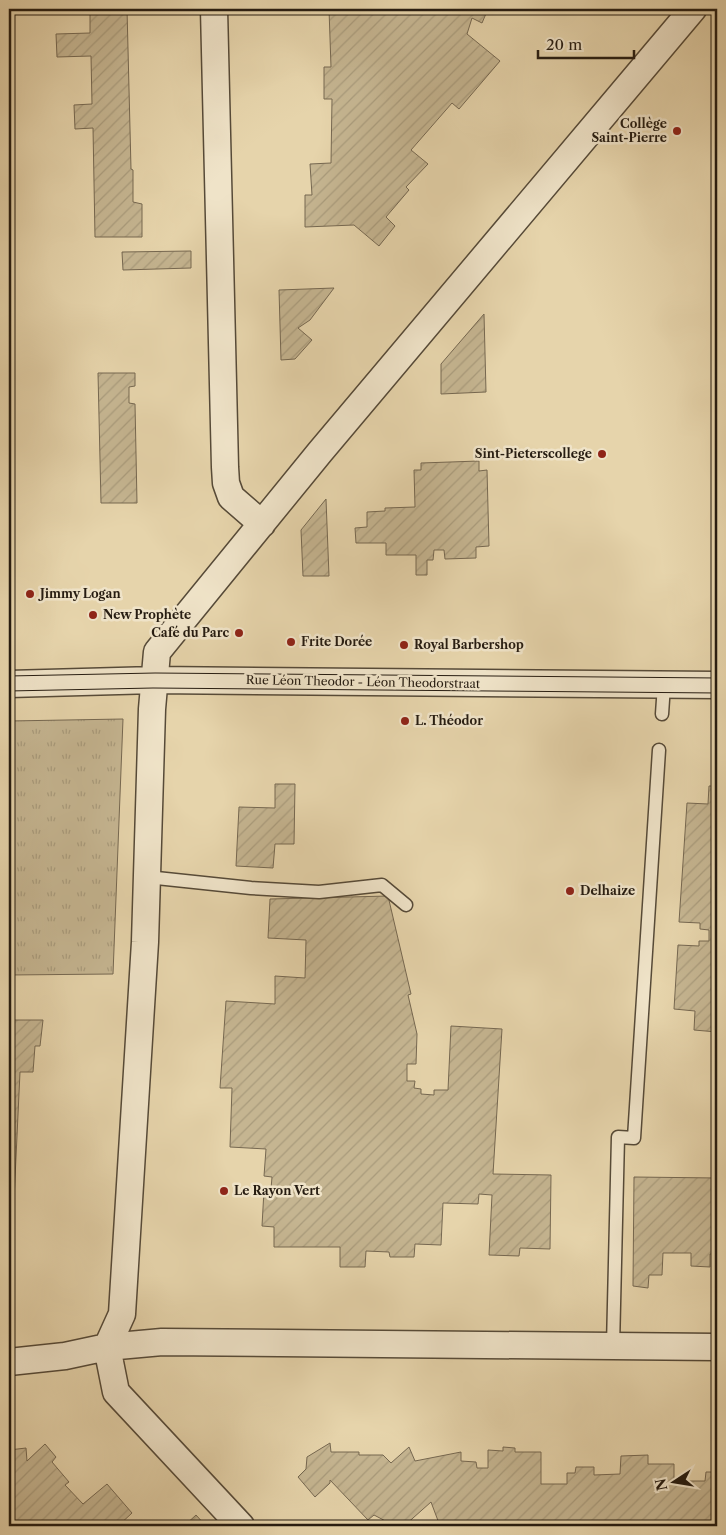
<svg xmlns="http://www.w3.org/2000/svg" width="726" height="1535" font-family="'Libre Caslon Text',serif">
<defs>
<pattern id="park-tufts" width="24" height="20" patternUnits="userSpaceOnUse" patternTransform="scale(1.25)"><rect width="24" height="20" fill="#c5b591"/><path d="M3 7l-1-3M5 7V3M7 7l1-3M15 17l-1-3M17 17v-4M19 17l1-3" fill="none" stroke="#a99b7c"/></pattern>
<pattern id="garden-furrows" width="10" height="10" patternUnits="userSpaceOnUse" patternTransform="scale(1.25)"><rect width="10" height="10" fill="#c5b591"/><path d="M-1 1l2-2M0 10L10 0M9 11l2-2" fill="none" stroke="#a99b7c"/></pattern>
</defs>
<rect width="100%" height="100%" fill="#e6d4ab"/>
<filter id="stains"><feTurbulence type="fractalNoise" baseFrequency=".004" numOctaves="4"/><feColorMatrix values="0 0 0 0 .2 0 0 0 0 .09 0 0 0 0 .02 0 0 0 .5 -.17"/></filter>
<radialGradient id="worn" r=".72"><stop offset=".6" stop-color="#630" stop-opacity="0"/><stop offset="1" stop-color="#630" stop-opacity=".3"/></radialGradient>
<path fill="url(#park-tufts)" stroke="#766851" d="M 123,719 L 113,974 L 9,975 L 9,721 Z"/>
<path fill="url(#garden-furrows)" stroke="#766851" d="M 90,9 L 127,9 L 131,169 L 133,170 L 133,202 L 142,204 L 142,237 L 95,237 L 93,128 L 75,129 L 74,105 L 92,104 L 91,56 L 57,57 L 56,34 L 90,33 Z
M 329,9 L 488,9 L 482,23 L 472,18 L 467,34 L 500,61 L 459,109 L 452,103 L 411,150 L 428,164 L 406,187 L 409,190 L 386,217 L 395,226 L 379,246 L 354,225 L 305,227 L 305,195 L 312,195 L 310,164 L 331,163 L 332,99 L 324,99 L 324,67 L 331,67 Z
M 191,251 L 191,268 L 123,270 L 122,252 Z
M 334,288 L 310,320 L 298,328 L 312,340 L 295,359 L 281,360 L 279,290 Z
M 484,314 L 486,392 L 441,394 L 441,364 Z
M 98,373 L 135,373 L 135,386 L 129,387 L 129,403 L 135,404 L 137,503 L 101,503 Z
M 479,461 L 479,471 L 487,470 L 489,546 L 476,547 L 476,558 L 445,559 L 444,550 L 434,550 L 433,560 L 427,560 L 427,575 L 416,575 L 416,555 L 386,555 L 386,543 L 356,543 L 355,528 L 367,527 L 367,512 L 385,511 L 385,508 L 415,507 L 414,470 L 421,470 L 421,463 Z
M 326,499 L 329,576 L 303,576 L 301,530 Z
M 275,784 L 295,784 L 294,844 L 275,844 L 273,868 L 236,866 L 239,807 L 275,808 Z
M 709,786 L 717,786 L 717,1032 L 694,1030 L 695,1011 L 674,1009 L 678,945 L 699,946 L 699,941 L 709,941 L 709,930 L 700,929 L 700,923 L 679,922 L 687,803 L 708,804 Z
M 388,896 L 411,994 L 408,995 L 417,1034 L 416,1064 L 407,1064 L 407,1081 L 415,1081 L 414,1088 L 421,1089 L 421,1094 L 434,1095 L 434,1090 L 448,1090 L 451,1026 L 502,1029 L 493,1174 L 551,1175 L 550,1249 L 520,1248 L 519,1256 L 489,1255 L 492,1195 L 479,1194 L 478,1204 L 443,1203 L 441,1245 L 415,1244 L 414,1257 L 390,1257 L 389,1252 L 366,1251 L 365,1267 L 340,1267 L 340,1247 L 274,1247 L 274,1227 L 262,1226 L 264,1190 L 271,1189 L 272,1177 L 264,1176 L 266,1149 L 230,1147 L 232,1088 L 220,1088 L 226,1001 L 275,1004 L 275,976 L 305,978 L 306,940 L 268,938 L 270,899 Z
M 9,1020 L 43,1020 L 40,1046 L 35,1046 L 33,1072 L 20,1072 L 13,1221 L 9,1221 Z
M 634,1177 L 717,1178 L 717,1254 L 710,1254 L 710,1267 L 691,1266 L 691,1253 L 663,1253 L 662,1275 L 649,1275 L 648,1288 L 633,1286 Z
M 330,1443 L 331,1452 L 359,1452 L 359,1455 L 383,1455 L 391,1463 L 409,1447 L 415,1461 L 461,1452 L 461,1461 L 476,1462 L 477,1468 L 488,1468 L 488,1450 L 503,1451 L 503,1447 L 515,1448 L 515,1452 L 541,1452 L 541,1484 L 567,1484 L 567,1473 L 575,1473 L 576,1467 L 594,1467 L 594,1475 L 620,1474 L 621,1456 L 648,1455 L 648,1464 L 674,1464 L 674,1481 L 705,1481 L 706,1472 L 717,1472 L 717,1526 L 440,1526 L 431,1502 L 404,1526 L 395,1526 L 374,1515 L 368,1520 L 330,1480 L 330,1483 L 315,1497 L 298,1477 L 306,1469 L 307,1457 Z
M 45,1444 L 56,1457 L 52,1462 L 69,1482 L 65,1485 L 83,1504 L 107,1484 L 132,1513 L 118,1526 L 9,1526 L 9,1450 L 26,1448 L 27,1461 Z
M 196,1515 L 206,1526 L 184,1526 Z"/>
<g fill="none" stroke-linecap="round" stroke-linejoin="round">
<g stroke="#564a38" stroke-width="15">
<path id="service" d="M 662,714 L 664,685
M 147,877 L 251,888 L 319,892 L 382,885 L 406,905
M 613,1346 L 618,1137 L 634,1138 L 659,750"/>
</g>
<g stroke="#564a38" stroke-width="29">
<path id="minor" d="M 214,9 L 225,467 L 226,483 L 231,497 L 262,524
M 9,684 L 155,680 L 717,685
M 9,1362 L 65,1356 L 107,1347 L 162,1342 L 717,1347
M 241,1526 L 116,1392 L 107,1347 L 122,1314 L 145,942 L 152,709 L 157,652 L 320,452 L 693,9"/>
</g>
<use href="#service" stroke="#efe3c8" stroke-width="12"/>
<use href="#minor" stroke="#efe3c8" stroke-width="26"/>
<path stroke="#261c11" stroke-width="1" d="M 9,676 L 155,673 L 717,678
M 9,691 L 153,688 L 717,693"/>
</g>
<g fill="#8f2418" stroke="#efe3c8" stroke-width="2">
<circle cx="677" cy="131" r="5"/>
<circle cx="602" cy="454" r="5"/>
<circle cx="30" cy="594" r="5"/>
<circle cx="93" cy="615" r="5"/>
<circle cx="239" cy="633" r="5"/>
<circle cx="291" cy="642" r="5"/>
<circle cx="404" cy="645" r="5"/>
<circle cx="405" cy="721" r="5"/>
<circle cx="570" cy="891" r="5"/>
<circle cx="224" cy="1191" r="5"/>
</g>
<g text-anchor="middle" stroke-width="5" stroke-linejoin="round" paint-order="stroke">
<g font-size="12" font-weight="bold" fill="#261c11" stroke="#efe3c8" text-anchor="start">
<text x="667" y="128" text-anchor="end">Collège<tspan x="667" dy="14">Saint-Pierre</tspan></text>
<text x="592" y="458" text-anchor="end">Sint-Pieterscollege</text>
<text x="40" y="598">Jimmy Logan</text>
<text x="103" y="619">New Prophète</text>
<text x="229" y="637" text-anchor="end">Café du Parc</text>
<text x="301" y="646">Frite Dorée</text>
<text x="414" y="649">Royal Barbershop</text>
<text x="415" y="725">L. Théodor</text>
<text x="580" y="895">Delhaize</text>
<text x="234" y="1195">Le Rayon Vert</text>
</g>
<g font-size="12" fill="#261c11" stroke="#efe3c8">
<text transform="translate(363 682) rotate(1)" y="4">Rue Léon Theodor - Léon Theodorstraat</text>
</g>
</g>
<rect width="726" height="1535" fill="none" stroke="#e6d4ab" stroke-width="30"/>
<rect x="10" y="10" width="706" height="1515" fill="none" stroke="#261c11" stroke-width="2.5"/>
<rect x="15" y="15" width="696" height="1505" fill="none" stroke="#261c11"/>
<g transform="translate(674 1482) rotate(258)" stroke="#efe3c8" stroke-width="4" paint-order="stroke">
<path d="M0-4L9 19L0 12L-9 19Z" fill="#261c11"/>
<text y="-8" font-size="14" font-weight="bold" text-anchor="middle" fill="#261c11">N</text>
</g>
<path d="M538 50v8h96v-8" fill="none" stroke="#261c11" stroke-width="2.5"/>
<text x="546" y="50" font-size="15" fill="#261c11" stroke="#efe3c8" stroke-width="4" paint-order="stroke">20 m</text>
<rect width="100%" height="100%" filter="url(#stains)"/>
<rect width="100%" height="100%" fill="url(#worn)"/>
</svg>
